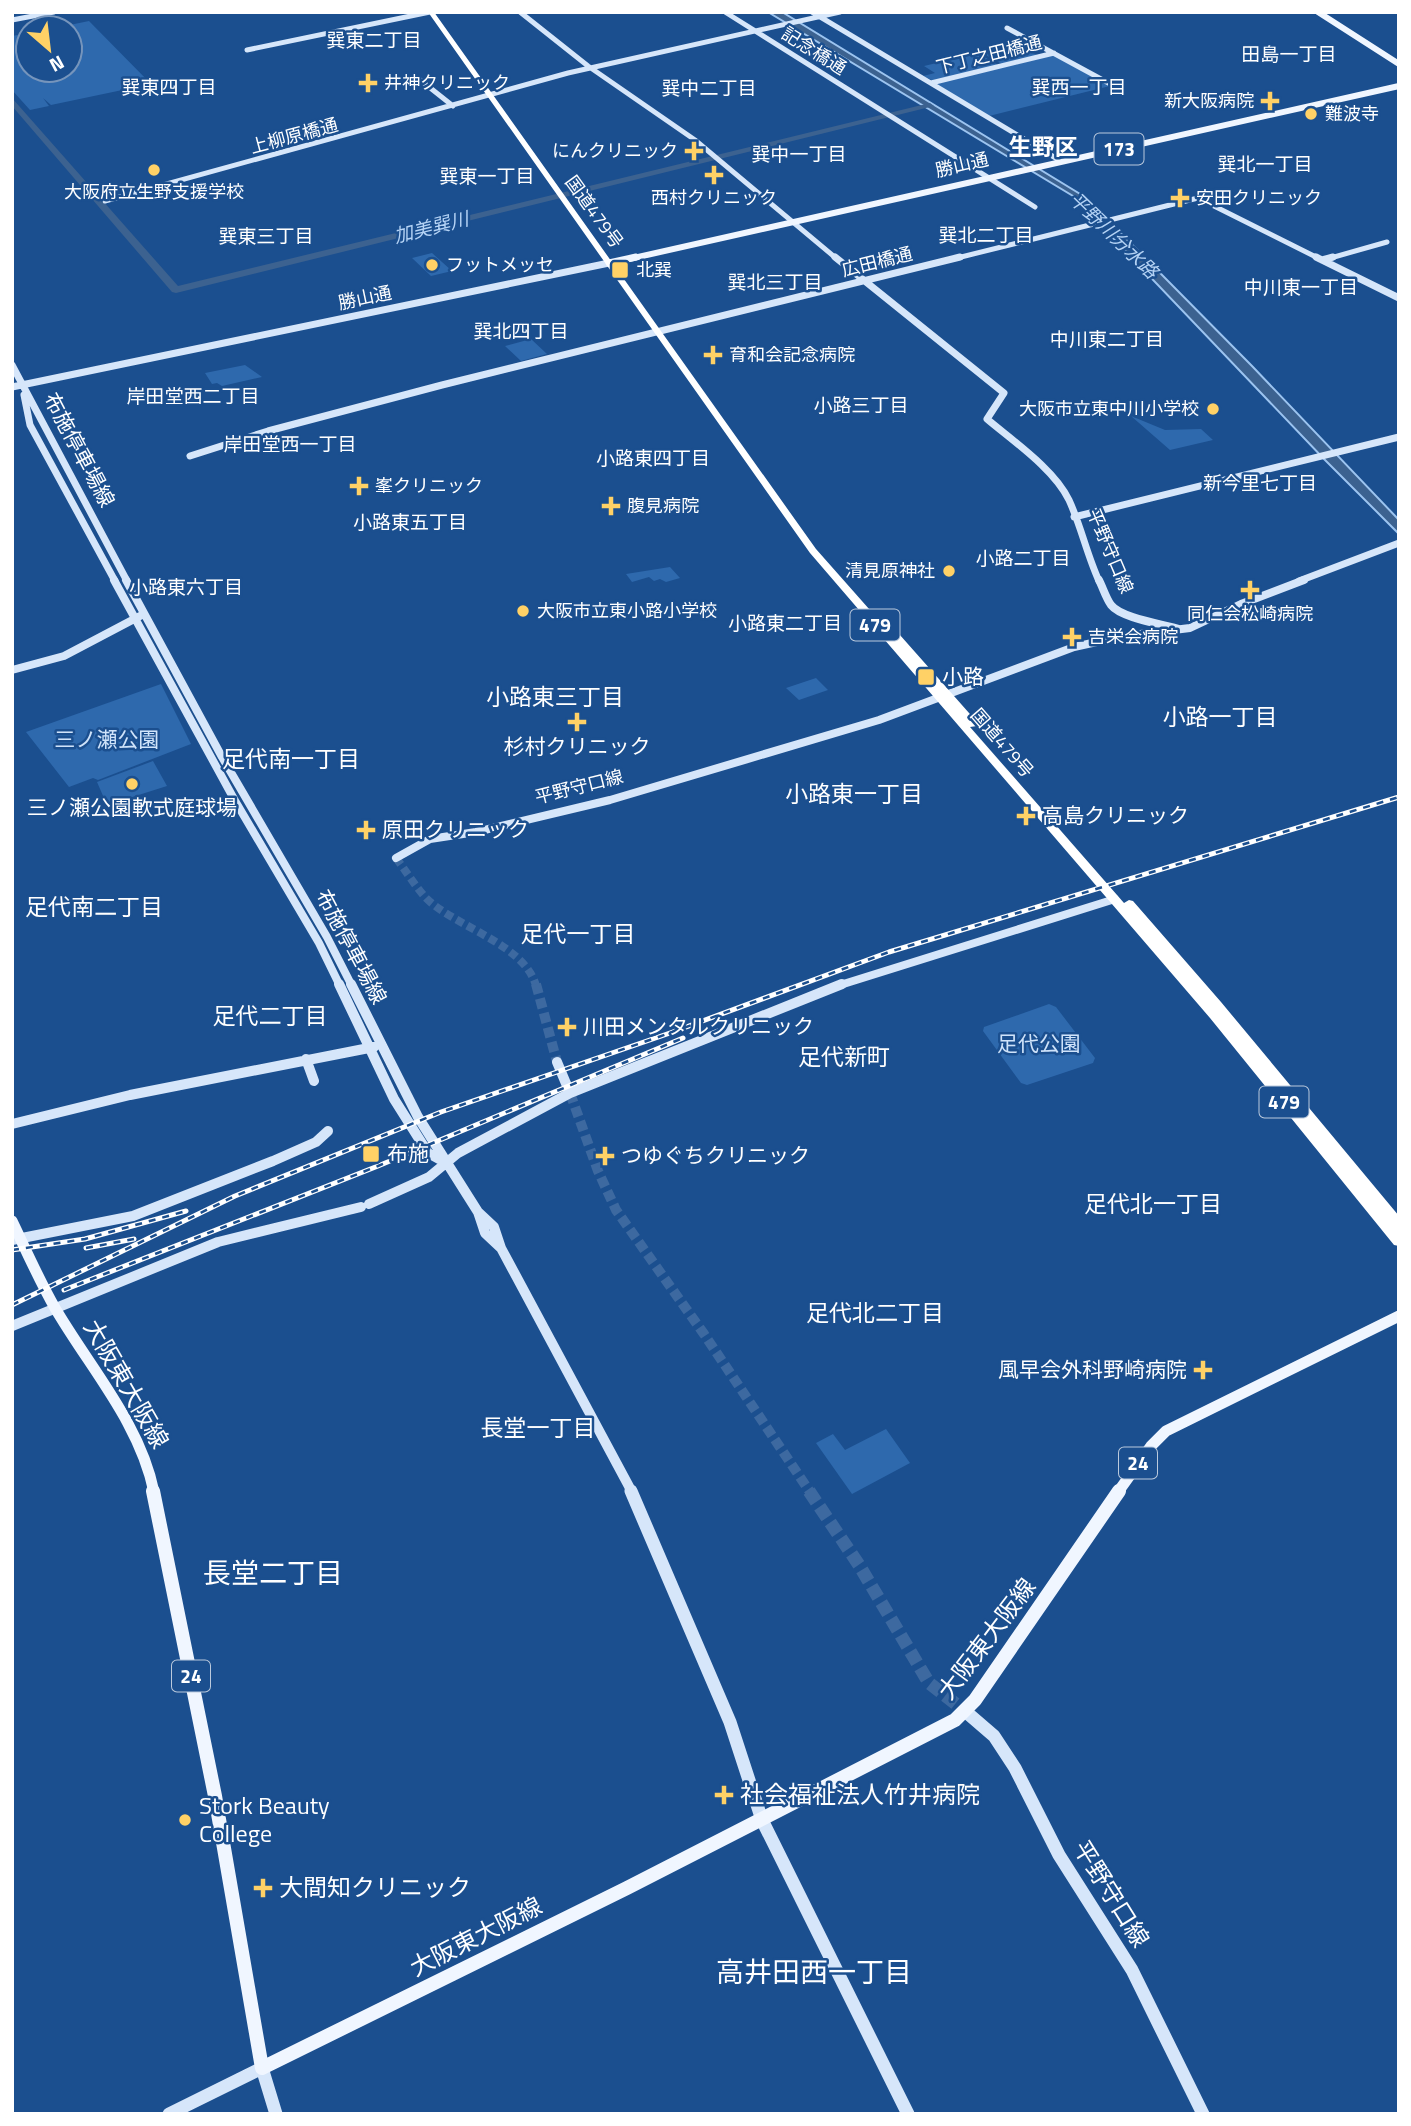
<svg xmlns="http://www.w3.org/2000/svg" width="1411" height="2126" font-family="'Titillium Web','Noto Sans JP',sans-serif">
<rect width="100%" height="100%" fill="#1b4f8f"/>
<path fill="#2e69ad" d="M 89,21 L 151,84 L 51,105 L 43,98 L 49,106 L 30,110 L 12,90 L 12,36 L 28,33 L 28,70 L 70,70 L 70,28 L 55,28 Z
M 1018,45 L 1037,55 L 1002,64 L 982,53 Z
M 978,53 L 998,65 L 934,81 L 923,76 L 935,73 L 924,66 Z
M 1054,55 L 1110,86 L 989,116 L 935,84 Z
M 432,253 L 452,271 L 431,276 L 412,258 Z
M 531,339 L 547,354 L 521,361 L 505,346 Z
M 245,365 L 262,377 L 222,386 L 217,383 L 212,384 L 205,373 Z
M 1131,416 L 1165,430 L 1201,429 L 1213,440 L 1170,450 Z
M 670,567 L 680,578 L 666,582 L 660,579 L 654,581 L 649,577 L 632,582 L 626,574 Z
M 816,678 L 828,690 L 799,700 L 786,688 Z
M 161,684 L 191,744 L 98,780 L 93,778 L 69,787 L 26,732 Z
M 153,761 L 167,786 L 107,805 L 97,782 Z
M 1049,1004 L 1056,1007 L 1095,1058 L 1093,1063 L 1027,1085 L 1021,1083 L 983,1031 L 984,1027 Z
M 886,1429 L 910,1463 L 852,1494 L 816,1443 L 833,1434 L 845,1450 Z"/>
<path fill="#3c6290" stroke="#9cc4f0" stroke-width="2" d="M 768,12 L 782,12 L 1085,197 L 1252,366 L 1399,520 L 1399,534 L 1324,459 L 1073,196 Z"/>
<g fill="none" stroke-linecap="round" stroke-linejoin="round">
<path fill="#3c6290" fill-rule="evenodd" d="M 12,98 L 178,286 L 930,103 L 934,106 L 176,293 L 172,292 L 12,106 Z"/>
<path stroke="#3d69a0" stroke-width="8" stroke-dasharray="8 4.5" stroke-linecap="butt" d="M 396,858 C 406,871 415,886 426,898 C 455,927 525,944 536,986"/>
<path stroke="#3d69a0" stroke-width="10" stroke-dasharray="10 5" stroke-linecap="butt" d="M 536,984 L 557,1062
M 570,1093 L 598,1171 L 616,1210 L 704,1334 L 810,1492"/>
<path stroke="#3d69a0" stroke-width="13" stroke-dasharray="13 6" stroke-linecap="butt" d="M 809,1491 L 859,1565 L 929,1683 L 965,1711"/>
<path stroke="#d6e6fa" stroke-width="5" d="M 520,12 L 588,66 L 695,140 L 837,259
M 725,12 L 1035,207
M 812,12 L 1059,160
M 12,20 L 54,12
M 1007,28 L 1114,86
M 247,50 L 430,12
M 419,79 L 453,106
M 931,83 L 1054,53
M 105,201 L 568,73 L 840,12
M 953,259 L 1198,198 L 1320,259
M 1327,259 L 1387,242"/>
<path stroke="#d6e6fa" stroke-width="7" d="M 835,257 L 1004,393 L 987,419 C 1013,441 1054,469 1069,500 C 1081,526 1087,555 1099,581
M 1316,257 L 1399,298
M 1322,260 L 1333,257
M 12,365 L 127,581
M 12,387 L 609,263
M 24,395 L 30,425 L 115,581
M 190,456 L 268,431 L 442,385 L 960,257
M 1074,517 L 1399,437
M 1299,581 L 1399,543"/>
<path stroke="#d6e6fa" stroke-width="8" d="M 114,580 L 234,799 L 319,943 L 340,986
M 126,580 L 222,757 L 327,937 L 352,986
M 1099,580 C 1103,588 1106,598 1111,605 C 1121,618 1162,624 1179,629
M 12,670 L 64,656 L 140,616
M 396,858 L 430,839 L 476,832 L 610,800 L 879,720 L 1074,647 L 1124,636 L 1190,628 L 1241,604 L 1304,580
M 837,986 L 1115,899"/>
<path stroke="#d6e6fa" stroke-width="10" d="M 339,984 L 394,1099 L 428,1153 L 446,1163
M 351,984 L 418,1117 L 478,1212 L 494,1227 L 501,1248
M 306,1059 L 314,1081
M 557,1062 L 570,1093
M 12,1124 L 130,1095 L 374,1047
M 369,1204 L 429,1177 L 458,1153 L 570,1093 L 842,984
M 478,1212 L 485,1233 L 501,1248 L 632,1492
M 12,1240 L 133,1216 L 273,1161 L 316,1142 L 328,1131
M 12,1326 L 218,1242 L 361,1207"/>
<path stroke="#d6e6fa" stroke-width="13" d="M 631,1491 L 730,1722 L 762,1820 L 908,2114
M 965,1711 L 994,1736 L 1015,1768 L 1059,1855 L 1132,1970 L 1203,2114
M 169,2114 L 262,2068 L 276,2114"/>
<path stroke="#f0f6ff" stroke-width="6" d="M 1318,12 L 1399,64
M 629,259 L 1399,86"/>
<path stroke="#f0f6ff" stroke-width="7" d="M 609,263 L 636,257"/>
<path stroke="#f0f6ff" stroke-width="11" d="M 12,1221 C 26,1250 39,1280 55,1308 C 90,1368 140,1423 154,1492
M 1118,1492 L 1151,1446 L 1166,1431 L 1399,1316"/>
<path stroke="#f0f6ff" stroke-width="14" d="M 153,1491 L 215,1796 L 262,2068 L 627,1888 L 955,1720 L 975,1700 L 1119,1491"/>
<path fill="#fff" fill-rule="evenodd" d="M 428,12 L 434,12 L 816,549 L 877,618 L 884,617 L 977,722 L 977,726 L 970,727 L 1124,903 L 1129,900 L 1133,901 L 1221,1002 L 1399,1216 L 1399,1246 L 1394,1245 L 1210,1018 L 810,553 Z"/>
<g stroke="#fff" stroke-width="5">
<path id="rail" d="M 86,1248 L 134,1239
M 12,1250 L 85,1239 L 186,1211
M 64,1290 L 378,1166 L 683,1038
M 12,1305 L 235,1196 L 441,1112 L 670,1033 L 889,952 L 1399,797"/>
</g>
<use href="#rail" stroke="#1b4f8f" stroke-width="2.5" stroke-dasharray="7" stroke-linecap="butt"/>
</g>
<g fill="#ffd166" stroke="#1b4f8f" stroke-width="2.5">
<path d="M364.5 72.5h7v7h7v7h-7v7h-7v-7h-7v-7h7z"/>
<path d="M1266.5 90.5h7v7h7v7h-7v7h-7v-7h-7v-7h7z"/>
<circle cx="1311" cy="114" r="7"/>
<path d="M690.5 140.5h7v7h7v7h-7v7h-7v-7h-7v-7h7z"/>
<circle cx="154" cy="170" r="7"/>
<path d="M710.5 164.5h7v7h7v7h-7v7h-7v-7h-7v-7h7z"/>
<path d="M1176.5 187.5h7v7h7v7h-7v7h-7v-7h-7v-7h7z"/>
<circle cx="432" cy="265" r="7"/>
<rect x="611" y="261" width="18" height="18" rx="3.5"/>
<path d="M709.5 344.5h7v7h7v7h-7v7h-7v-7h-7v-7h7z"/>
<circle cx="1213" cy="409" r="7"/>
<path d="M355.5 475.5h7v7h7v7h-7v7h-7v-7h-7v-7h7z"/>
<path d="M607.5 495.5h7v7h7v7h-7v7h-7v-7h-7v-7h7z"/>
<circle cx="949" cy="571" r="7"/>
<path d="M1246.5 579.5h7v7h7v7h-7v7h-7v-7h-7v-7h7z"/>
<circle cx="523" cy="611" r="7"/>
<path d="M1068.5 626.5h7v7h7v7h-7v7h-7v-7h-7v-7h7z"/>
<rect x="917" y="668" width="18" height="18" rx="3.5"/>
<path d="M573.5 711.5h7v7h7v7h-7v7h-7v-7h-7v-7h7z"/>
<circle cx="132" cy="784" r="7"/>
<path d="M1022.5 805.5h7v7h7v7h-7v7h-7v-7h-7v-7h7z"/>
<path d="M362.5 819.5h7v7h7v7h-7v7h-7v-7h-7v-7h7z"/>
<path d="M563.5 1016.5h7v7h7v7h-7v7h-7v-7h-7v-7h7z"/>
<rect x="362" y="1145" width="18" height="18" rx="3.5"/>
<path d="M601.5 1145.5h7v7h7v7h-7v7h-7v-7h-7v-7h7z"/>
<path d="M1199.5 1359.5h7v7h7v7h-7v7h-7v-7h-7v-7h7z"/>
<path d="M720.5 1784.5h7v7h7v7h-7v7h-7v-7h-7v-7h7z"/>
<circle cx="185" cy="1820" r="7"/>
<path d="M259.5 1877.5h7v7h7v7h-7v7h-7v-7h-7v-7h7z"/>
</g>
<g text-anchor="middle" stroke-width="5" stroke-linejoin="round" paint-order="stroke">
<g font-size="18" fill="#fff" stroke="#1b4f8f">
<text transform="translate(814 51) rotate(32)" y="6">記念橋通</text>
<text transform="translate(989 55) rotate(-14)" y="6">下丁之田橋通</text>
<text transform="translate(294 136) rotate(-15)" y="6">上柳原橋通</text>
<text transform="translate(962 165) rotate(-13)" y="6">勝山通</text>
<text transform="translate(594 212) rotate(54)" y="6">国道479号</text>
<text transform="translate(877 262) rotate(-14)" y="6">広田橋通</text>
<text transform="translate(365 298) rotate(-12)" y="6">勝山通</text>
<text transform="translate(1110 551) rotate(67)" y="6">平野守口線</text>
<text transform="translate(1002 743) rotate(49)" y="6">国道479号</text>
<text transform="translate(579 787) rotate(-14)" y="6">平野守口線</text>
</g>
<g font-size="18" fill="#fff" stroke="#1b4f8f" text-anchor="start">
<text x="384" y="89">井神クリニック</text>
<text x="1254" y="107" text-anchor="end">新大阪病院</text>
<text x="1325" y="120">難波寺</text>
<text x="678" y="157" text-anchor="end">にんクリニック</text>
<text x="154" y="198" text-anchor="middle">大阪府立生野支援学校</text>
<text x="714" y="204" text-anchor="middle">西村クリニック</text>
<text x="1196" y="204">安田クリニック</text>
<text x="446" y="271">フットメッセ</text>
<text x="636" y="276">北巽</text>
<text x="729" y="361">育和会記念病院</text>
<text x="1199" y="415" text-anchor="end">大阪市立東中川小学校</text>
<text x="375" y="492">峯クリニック</text>
<text x="627" y="512">腹見病院</text>
<text x="935" y="577" text-anchor="end">清見原神社</text>
<text x="537" y="617">大阪市立東小路小学校</text>
<text x="1250" y="620" text-anchor="middle">同仁会松崎病院</text>
<text x="1088" y="643">吉栄会病院</text>
</g>
<g font-size="19" fill="#fff" stroke="#1b4f8f">
<text x="374" y="47">巽東二丁目</text>
<text x="1289" y="61">田島一丁目</text>
<text x="169" y="94">巽東四丁目</text>
<text x="1079" y="94">巽西一丁目</text>
<text x="709" y="95">巽中二丁目</text>
<text x="799" y="161">巽中一丁目</text>
<text x="1265" y="171">巽北一丁目</text>
<text x="487" y="183">巽東一丁目</text>
<text x="986" y="242">巽北二丁目</text>
<text x="266" y="243">巽東三丁目</text>
<text x="775" y="289">巽北三丁目</text>
<text x="1301" y="294">中川東一丁目</text>
<text x="521" y="338">巽北四丁目</text>
<text x="1107" y="346">中川東二丁目</text>
<text x="193" y="403">岸田堂西二丁目</text>
<text x="861" y="412">小路三丁目</text>
<text x="290" y="451">岸田堂西一丁目</text>
<text x="653" y="465">小路東四丁目</text>
<text x="1260" y="490">新今里七丁目</text>
<text x="410" y="529">小路東五丁目</text>
<text x="1023" y="565">小路二丁目</text>
<text x="186" y="594">小路東六丁目</text>
<text x="785" y="630">小路東二丁目</text>
</g>
<g fill="#1b4f8f" stroke="#bbcadd" stroke-width="2">
<rect x="1094.5" y="133.5" width="49" height="31" rx="5"/>
<rect x="850.5" y="609.5" width="49" height="31" rx="5"/>
<rect x="1259.5" y="1086.5" width="49" height="31" rx="5"/>
<rect x="1119" y="1447.5" width="38" height="31" rx="5"/>
<rect x="172" y="1660.5" width="38" height="31" rx="5"/>
</g>
<g font-size="19" font-weight="bold" fill="#fff">
<text x="1119" y="156">173</text>
<text x="875" y="632">479</text>
<text x="1284" y="1109">479</text>
<text x="1138" y="1470">24</text>
<text x="191" y="1683">24</text>
</g>
<g font-size="19" font-style="italic" fill="#b5d3f5" stroke="#1b4f8f">
<text transform="translate(431 227) rotate(-14)" y="7">加美巽川</text>
<text transform="translate(1114 235) rotate(44)" y="7">平野川分水路</text>
</g>
<g font-size="21" fill="#fff" stroke="#1b4f8f">
<text transform="translate(79 450) rotate(62)" y="7">布施停車場線</text>
<text transform="translate(351 947) rotate(62)" y="7">布施停車場線</text>
</g>
<g font-size="21" fill="#fff" stroke="#1b4f8f" text-anchor="start">
<text x="942" y="684">小路</text>
<text x="577" y="754" text-anchor="middle">杉村クリニック</text>
<text x="132" y="815" text-anchor="middle">三ノ瀬公園軟式庭球場</text>
<text x="1042" y="823">高島クリニック</text>
<text x="382" y="837">原田クリニック</text>
<text x="583" y="1034">川田メンタルクリニック</text>
<text x="387" y="1161">布施</text>
<text x="621" y="1163">つゆぐちクリニック</text>
<text x="1187" y="1377" text-anchor="end">風早会外科野崎病院</text>
</g>
<g font-size="21" fill="#cfe3fa" stroke="#1b4f8f">
<text x="107" y="747">三ノ瀬公園</text>
<text x="1039" y="1051">足代公園</text>
</g>
<g font-size="23" font-weight="bold" fill="#fff" stroke="#1b4f8f">
<text x="1043" y="155">生野区</text>
</g>
<g font-size="23" fill="#fff" stroke="#1b4f8f">
<text x="555" y="705">小路東三丁目</text>
<text x="1220" y="725">小路一丁目</text>
<text x="291" y="767">足代南一丁目</text>
<text x="854" y="802">小路東一丁目</text>
<text x="94" y="915">足代南二丁目</text>
<text x="578" y="942">足代一丁目</text>
<text x="270" y="1024">足代二丁目</text>
<text x="844" y="1065">足代新町</text>
<text x="1153" y="1212">足代北一丁目</text>
<text x="875" y="1321">足代北二丁目</text>
<text x="538" y="1436">長堂一丁目</text>
</g>
<g font-size="24" fill="#fff" stroke="#1b4f8f">
<text transform="translate(126 1384) rotate(60)" y="8">大阪東大阪線</text>
<text transform="translate(987 1639) rotate(-53)" y="8">大阪東大阪線</text>
<text transform="translate(1111 1894) rotate(58)" y="8">平野守口線</text>
<text transform="translate(476 1937) rotate(-27)" y="8">大阪東大阪線</text>
</g>
<g font-size="24" fill="#fff" stroke="#1b4f8f" text-anchor="start">
<text x="740" y="1803">社会福祉法人竹井病院</text>
<text x="199" y="1814">Stork Beauty<tspan x="199" dy="28">College</tspan></text>
<text x="279" y="1896">大間知クリニック</text>
</g>
<g font-size="28" fill="#fff" stroke="#1b4f8f">
<text x="273" y="1583">長堂二丁目</text>
<text x="814" y="1982">高井田西一丁目</text>
</g>
</g>
<rect width="1411" height="2126" fill="none" stroke="#ffffff" stroke-width="28"/>
<g transform="translate(49 49) rotate(152)"><circle r="33" fill="#1b4f8f" stroke="#7695bc" stroke-width="2"/>
<path d="M0-5L12 26L0 18L-12 26Z" fill="#ffd166"/>
<text y="-10" font-size="19" font-weight="bold" text-anchor="middle" fill="#ffffff">N</text>
</g>
</svg>
